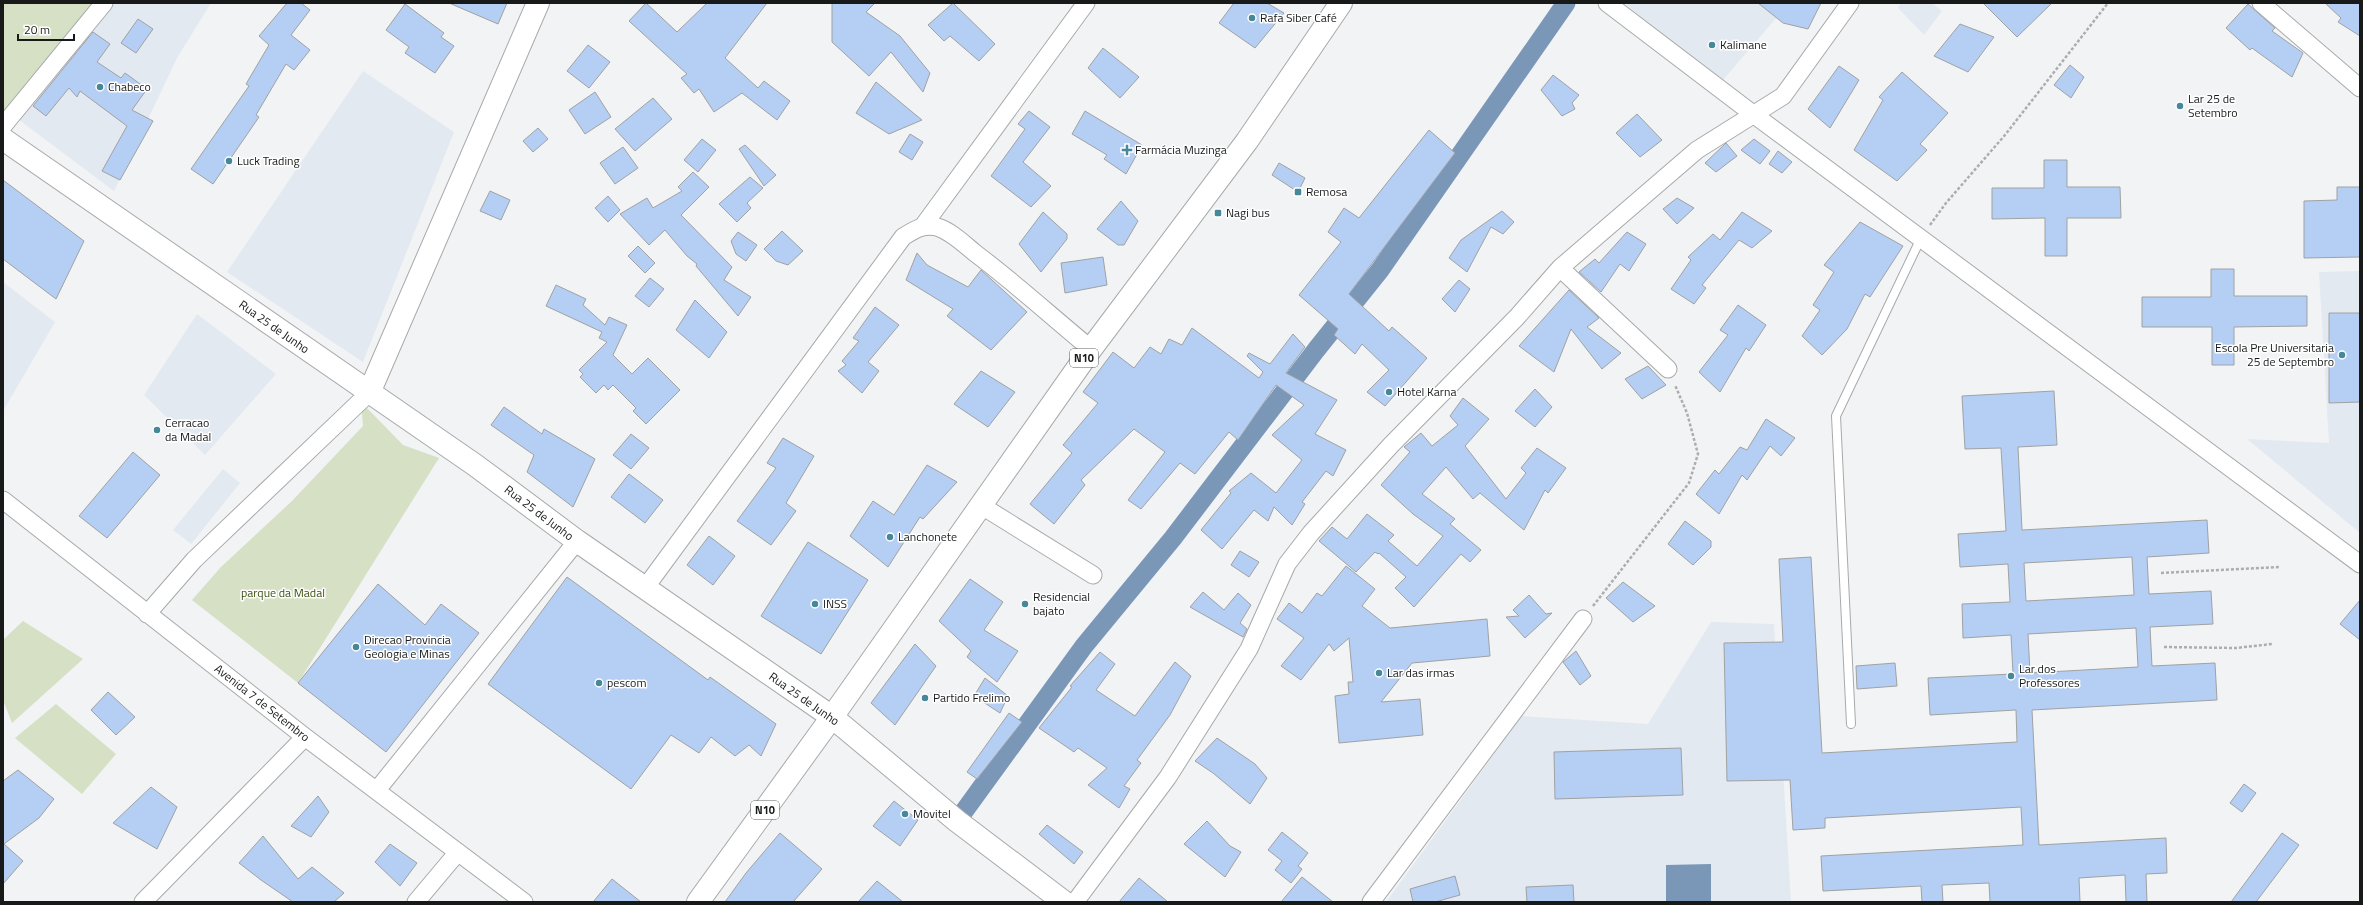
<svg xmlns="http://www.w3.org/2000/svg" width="2363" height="905" font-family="'Titillium Web',sans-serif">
<rect width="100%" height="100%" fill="#f2f3f5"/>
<path fill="#e3e9f1" d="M 105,3 L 211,3 L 177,58 L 114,191 L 14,116 Z
M 1625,3 L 1789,3 L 1717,87 Z
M 1901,3 L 1932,3 L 1942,11 L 1924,35 L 1898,8 Z
M 363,71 L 454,132 L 363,362 L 227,272 Z
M 2360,271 L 2360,533 L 2247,439 L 2329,443 L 2319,272 Z
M 3,282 L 55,322 L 3,411 Z
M 197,314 L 276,374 L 205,455 L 144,395 Z
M 223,469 L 240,483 L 191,544 L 173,530 Z
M 1711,622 L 1774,624 L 1791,902 L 1386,902 L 1522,716 L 1648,724 Z"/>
<path fill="#d5e0c4" d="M 3,3 L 105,3 L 3,130 Z
M 361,402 L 403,445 L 439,458 L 298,683 L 192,600 L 221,567 L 292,501 L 363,426 Z
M 23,621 L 83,659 L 12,723 L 3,700 L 3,640 Z
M 56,704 L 116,754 L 82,794 L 15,738 Z"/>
<path fill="#7b97b8" d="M 1711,864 L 1711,902 L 1666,902 L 1666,865 Z"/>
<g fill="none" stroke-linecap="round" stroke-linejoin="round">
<path stroke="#7b97b8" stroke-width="19" d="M 957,821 L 1084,646 L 1173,538 L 1316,350 L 1380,270 L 1566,3"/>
</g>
<path fill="#b4cff3" stroke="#a0a1a3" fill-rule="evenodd" d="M 287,3 L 301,3 L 310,10 L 291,35 L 310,50 L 294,70 L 286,64 L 256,115 L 259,117 L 213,184 L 191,169 L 249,86 L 246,84 L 269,45 L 259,36 Z
M 449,3 L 507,3 L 498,24 Z
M 646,3 L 677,32 L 707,3 L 767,3 L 725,58 L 758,88 L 764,81 L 790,101 L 777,120 L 742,93 L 714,112 L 699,89 L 694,93 L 681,78 L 687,74 L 629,21 Z
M 832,3 L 875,3 L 866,12 L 900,36 L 930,73 L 923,92 L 891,52 L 869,76 L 832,42 Z
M 953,3 L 995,44 L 979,61 L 950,36 L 944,41 L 928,25 Z
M 1234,3 L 1267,3 L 1284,13 L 1255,48 L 1219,23 Z
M 1758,3 L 1821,3 L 1808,29 L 1783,23 Z
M 1983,3 L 2052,3 L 2017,37 Z
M 2325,3 L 2360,3 L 2360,36 L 2338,22 L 2341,18 Z
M 405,4 L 444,33 L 441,37 L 454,46 L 435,73 L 405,53 L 409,47 L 386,30 Z
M 2248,4 L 2275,28 L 2272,31 L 2303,53 L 2292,77 L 2252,48 L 2250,50 L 2226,28 Z
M 138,19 L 153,29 L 136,53 L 121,43 Z
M 1960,24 L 1994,37 L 1968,72 L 1934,56 Z
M 93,32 L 110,44 L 97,62 L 121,78 L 125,73 L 147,89 L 132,110 L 153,121 L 120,180 L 102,171 L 127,126 L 80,91 L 77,97 L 69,88 L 46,116 L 33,106 Z
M 588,45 L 610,62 L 589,88 L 567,71 Z
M 1103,48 L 1139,77 L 1120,98 L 1088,68 Z
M 2070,65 L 2084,77 L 2071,98 L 2054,85 Z
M 1839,66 L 1859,80 L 1830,128 L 1808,109 Z
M 1902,72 L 1948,113 L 1920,144 L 1927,150 L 1897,181 L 1854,150 L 1883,100 L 1879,97 Z
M 1553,75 L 1579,95 L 1572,103 L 1575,109 L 1562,116 L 1541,90 Z
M 876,82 L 911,111 L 922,120 L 889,134 L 856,113 Z
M 595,92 L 611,117 L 585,134 L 569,110 Z
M 653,98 L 672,119 L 635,151 L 615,129 Z
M 1029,111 L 1050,127 L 1023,162 L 1051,186 L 1031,207 L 991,176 L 1025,129 L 1018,124 Z
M 1085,111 L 1142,145 L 1126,174 L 1104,159 L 1107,155 L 1072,134 Z
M 1637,114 L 1662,140 L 1640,157 L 1616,133 Z
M 538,128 L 548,139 L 533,152 L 523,141 Z
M 1429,130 L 1455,153 L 1349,294 L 1389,331 L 1392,327 L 1427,358 L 1385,406 L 1367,392 L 1389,370 L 1362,344 L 1355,354 L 1334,335 L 1338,329 L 1299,295 L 1341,242 L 1328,232 L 1344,208 L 1359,218 Z
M 910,134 L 923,142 L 912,160 L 899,152 Z
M 702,139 L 716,150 L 698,172 L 684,160 Z
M 1754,139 L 1770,151 L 1760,164 L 1741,150 Z
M 1726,143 L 1737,156 L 1716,172 L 1705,163 Z
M 745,145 L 776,175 L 764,186 L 739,149 Z
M 623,147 L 638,168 L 615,184 L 600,163 Z
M 1778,151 L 1792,162 L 1782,173 L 1769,164 Z
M 2044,160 L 2067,160 L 2067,187 L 2120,187 L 2121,218 L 2067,218 L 2067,256 L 2045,256 L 2045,218 L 1992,219 L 1992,188 L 2044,188 Z
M 1279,163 L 1305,178 L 1298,192 L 1272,175 Z
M 693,172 L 709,187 L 681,215 L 732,267 L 724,280 L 751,297 L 738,316 L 696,266 L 697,264 L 687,256 L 665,230 L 649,245 L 620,214 L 647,198 L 653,208 L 682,191 L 678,187 Z
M 750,177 L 763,188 L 747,203 L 751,208 L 737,222 L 719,204 Z
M 3,180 L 84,241 L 56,299 L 3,259 Z
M 2337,187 L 2360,187 L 2360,257 L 2304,258 L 2304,201 L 2337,200 Z
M 490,191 L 510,200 L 501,220 L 480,211 Z
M 608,196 L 620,210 L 608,222 L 595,208 Z
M 1677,198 L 1694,208 L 1677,224 L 1663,209 Z
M 1121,201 L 1138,221 L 1124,245 L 1118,245 L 1097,229 Z
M 1502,211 L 1514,222 L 1503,234 L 1491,227 L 1467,272 L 1449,258 L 1461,240 Z
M 1043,212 L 1067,234 L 1067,239 L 1041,272 L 1019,244 Z
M 1742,212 L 1772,231 L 1752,248 L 1739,240 L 1702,285 L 1706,288 L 1694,304 L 1671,289 L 1691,260 L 1688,257 L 1713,234 L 1720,240 Z
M 1860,222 L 1903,246 L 1870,297 L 1865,294 L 1847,329 L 1822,355 L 1802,336 L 1820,310 L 1813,305 L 1834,272 L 1824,265 Z
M 782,231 L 803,251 L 788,265 L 776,261 L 764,249 Z
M 738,232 L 757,245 L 746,261 L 736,254 L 731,241 Z
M 1627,232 L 1646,244 L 1629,271 L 1620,264 L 1601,292 L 1579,272 L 1595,259 L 1599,263 Z
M 638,246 L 655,263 L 645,273 L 628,256 Z
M 917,253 L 927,265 L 968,287 L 981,270 L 1027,312 L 991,350 L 947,316 L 953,309 L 906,280 Z
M 1103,257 L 1107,285 L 1065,293 L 1061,263 Z
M 2211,269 L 2234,269 L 2234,296 L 2307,296 L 2307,326 L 2234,327 L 2234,365 L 2212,365 L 2212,327 L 2142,327 L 2142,297 L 2211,297 Z
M 650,278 L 664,289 L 649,307 L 635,296 Z
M 1459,280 L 1470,289 L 1455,312 L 1442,299 Z
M 556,285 L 586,299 L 583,305 L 605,325 L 609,317 L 627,325 L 613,355 L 632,374 L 648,358 L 680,390 L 646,424 L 633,411 L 636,408 L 613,385 L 608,390 L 604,385 L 596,393 L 580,377 L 583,374 L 579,370 L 607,342 L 599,338 L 602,332 L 546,306 Z
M 1569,290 L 1599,318 L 1587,327 L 1621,353 L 1602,369 L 1571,329 L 1554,372 L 1519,346 Z
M 695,300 L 727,332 L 709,358 L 676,330 Z
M 1738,305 L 1766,325 L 1749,351 L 1746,348 L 1720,392 L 1699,372 L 1728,335 L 1720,330 Z
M 875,307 L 899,325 L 868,362 L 879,371 L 862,393 L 838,371 L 846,365 L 842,361 L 859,341 L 853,338 Z
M 2329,313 L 2360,313 L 2360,402 L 2329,403 Z
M 1192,328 L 1259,378 L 1263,372 L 1247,356 L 1249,353 L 1270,364 L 1293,334 L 1305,347 L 1286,373 L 1337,400 L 1315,434 L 1346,450 L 1333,476 L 1326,471 L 1302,502 L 1305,504 L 1292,525 L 1274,507 L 1268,521 L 1254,510 L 1222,549 L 1201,530 L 1231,493 L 1229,491 L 1251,473 L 1276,493 L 1302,460 L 1272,435 L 1304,405 L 1276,385 L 1238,440 L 1229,432 L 1195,474 L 1180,463 L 1141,509 L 1128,500 L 1165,452 L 1134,429 L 1081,480 L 1085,485 L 1054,524 L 1030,504 L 1072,453 L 1063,445 L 1098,403 L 1083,392 L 1113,352 L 1134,368 L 1150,347 L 1161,354 L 1169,339 L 1182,345 Z
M 1648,366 L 1666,385 L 1642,399 L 1625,379 Z
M 981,371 L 1015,392 L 988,427 L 954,404 Z
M 1535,389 L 1552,407 L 1535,427 L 1515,411 Z
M 2054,391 L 2057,445 L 2018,447 L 2022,530 L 2207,520 L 2209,553 L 2147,557 L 2149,594 L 2211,591 L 2213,624 L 2150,627 L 2152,666 L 2215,663 L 2217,700 L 2032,710 L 2039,845 L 2166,838 L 2167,873 L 2146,874 L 2147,902 L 2126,902 L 2125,875 L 2079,878 L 2080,902 L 1990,902 L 1989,883 L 1942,885 L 1943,902 L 1922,902 L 1921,886 L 1823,891 L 1821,856 L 2023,845 L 2021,807 L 1825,818 L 1825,828 L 1793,830 L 1790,780 L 1727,781 L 1724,643 L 1783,642 L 1779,559 L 1811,557 L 1822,753 L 2017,742 L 2016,710 L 1930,715 L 1928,678 L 2013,674 L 2011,635 L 1963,638 L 1962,604 L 2010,602 L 2008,564 L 1960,567 L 1958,534 L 2006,531 L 2001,448 L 1965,449 L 1962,396 ZM 2132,557 L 2134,595 L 2026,601 L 2024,563 ZM 2136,628 L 2138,667 L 2030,673 L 2028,634 Z
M 1463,398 L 1489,419 L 1465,446 L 1506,499 L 1526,473 L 1521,468 L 1537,448 L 1566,468 L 1548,493 L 1545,490 L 1524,530 L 1480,493 L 1473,499 L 1446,467 L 1422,494 L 1455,519 L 1450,524 L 1481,550 L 1470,562 L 1461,554 L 1414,607 L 1395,588 L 1406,577 L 1379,553 L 1378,554 L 1375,552 L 1356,572 L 1319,541 L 1332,527 L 1347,539 L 1367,514 L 1394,535 L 1388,541 L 1417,566 L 1443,536 L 1413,514 L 1381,485 L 1410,452 L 1404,447 L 1421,433 L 1432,446 L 1458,425 L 1450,416 Z
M 504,407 L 542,434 L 544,429 L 595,459 L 573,507 L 527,472 L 534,455 L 491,425 Z
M 1766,419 L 1795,438 L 1781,456 L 1770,446 L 1747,480 L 1742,475 L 1719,514 L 1696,494 L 1715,470 L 1719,474 L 1740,447 L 1747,450 Z
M 631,434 L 649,448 L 631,469 L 613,455 Z
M 783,438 L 814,456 L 786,503 L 796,511 L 771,545 L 737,521 L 776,468 L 767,463 Z
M 133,452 L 160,475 L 107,538 L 79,516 Z
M 927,465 L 957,482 L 923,519 L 920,517 L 888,567 L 850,536 L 873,501 L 894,515 Z
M 629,474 L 663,500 L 645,523 L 611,497 Z
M 1685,521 L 1711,541 L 1711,547 L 1693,565 L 1668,544 Z
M 709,536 L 735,556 L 713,585 L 687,565 Z
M 808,542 L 868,580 L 821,654 L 761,616 Z
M 1240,551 L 1259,562 L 1249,577 L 1231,565 Z
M 1346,566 L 1375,589 L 1362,606 L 1390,628 L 1487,619 L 1490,656 L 1412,663 L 1381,702 L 1420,699 L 1423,735 L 1339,743 L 1335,696 L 1349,694 L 1348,682 L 1353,682 L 1349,638 L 1334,651 L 1329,644 L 1301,680 L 1281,666 L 1304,638 L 1277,619 L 1289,603 L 1302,613 L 1317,593 L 1322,596 Z
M 567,577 L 708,680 L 710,677 L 776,724 L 761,756 L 749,745 L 735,756 L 711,737 L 699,753 L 671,735 L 631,789 L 488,684 Z
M 970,579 L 1003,602 L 984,630 L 1018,651 L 997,682 L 967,657 L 971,651 L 939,621 Z
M 1623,582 L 1655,606 L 1633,622 L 1606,598 Z
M 378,584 L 425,625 L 441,604 L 479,633 L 386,752 L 298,683 Z
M 1203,592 L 1224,610 L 1238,593 L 1251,605 L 1240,623 L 1247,629 L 1243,637 L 1190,607 Z
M 1529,595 L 1546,614 L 1552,613 L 1525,638 L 1506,617 L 1519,616 L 1513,610 Z
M 2360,600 L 2360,640 L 2340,624 Z
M 915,644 L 936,666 L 895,725 L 871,703 Z
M 1576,651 L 1591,676 L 1580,685 L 1563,662 Z
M 1100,652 L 1115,664 L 1096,690 L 1135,716 L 1175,662 L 1191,676 L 1170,715 L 1137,760 L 1141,763 L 1124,786 L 1130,789 L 1119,808 L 1088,785 L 1107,768 L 1078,748 L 1074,752 L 1039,728 L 1072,687 L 1070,686 Z
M 1895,663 L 1897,686 L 1857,689 L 1856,666 Z
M 985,678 L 1008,696 L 1000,713 L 974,696 Z
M 108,692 L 135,717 L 116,735 L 91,710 Z
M 1009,713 L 1022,722 L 977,779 L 967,772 Z
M 1217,738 L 1255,764 L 1267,778 L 1250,804 L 1213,773 L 1195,761 Z
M 1681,748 L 1683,795 L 1555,799 L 1554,752 Z
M 18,770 L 54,799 L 39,818 L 4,844 L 23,861 L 3,884 L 3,781 Z
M 2244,784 L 2256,793 L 2242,812 L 2230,803 Z
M 151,787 L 177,807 L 157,849 L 113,823 Z
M 318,796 L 329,812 L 311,837 L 291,826 Z
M 894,801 L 918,820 L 900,846 L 873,826 Z
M 1207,821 L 1230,846 L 1241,852 L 1225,877 L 1184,844 Z
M 1047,825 L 1083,852 L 1074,864 L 1039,834 Z
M 1282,832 L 1308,853 L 1298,866 L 1302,869 L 1291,883 L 1275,870 L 1282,861 L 1268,850 Z
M 780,833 L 822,869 L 793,902 L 725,902 L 746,873 Z
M 2282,833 L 2299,845 L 2256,902 L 2231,902 Z
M 263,836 L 298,879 L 312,867 L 344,893 L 334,902 L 293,902 L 261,880 L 239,863 Z
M 390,844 L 417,863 L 400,886 L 375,862 Z
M 1455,876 L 1460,895 L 1435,902 L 1413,902 L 1410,889 Z
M 1302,877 L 1333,902 L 1281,902 Z
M 1139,878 L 1168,902 L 1119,902 Z
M 612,879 L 641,902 L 593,902 Z
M 877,881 L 903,902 L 858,902 Z
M 1573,885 L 1574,902 L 1527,902 L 1526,887 Z"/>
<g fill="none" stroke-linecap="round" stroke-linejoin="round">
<g stroke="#a7a9aa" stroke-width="10">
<path id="lane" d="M 1851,724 L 1836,416 L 1921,238"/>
</g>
<g stroke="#a7a9aa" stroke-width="19">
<path id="street" d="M 1607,3 L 1753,114 L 2360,564
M 2261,3 L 2360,88
M 3,126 L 104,3
M 923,226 L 1086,3
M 1560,268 L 1668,369
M 3,500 L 305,737 L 524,902
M 982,506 L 1093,575
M 645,588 L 903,237 C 914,230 923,224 937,227 C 951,231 964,244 975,253 C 1015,283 1052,317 1091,349
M 147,614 L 194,560 L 369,393
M 377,790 L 577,541
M 143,902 L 305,737
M 416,902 L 458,852
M 1075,902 L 1168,777 L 1249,649 L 1287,564 L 1311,533 L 1391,445 L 1517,317 L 1560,268 L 1697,150 L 1783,96 L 1850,3
M 1371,902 L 1583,619"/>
</g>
<g stroke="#a7a9aa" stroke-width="24">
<path id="secondary" d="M 3,139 L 475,465 L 577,541 L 832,717 L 957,821 L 1064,902
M 369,393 L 538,3"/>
</g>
<g stroke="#a7a9aa" stroke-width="24">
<path id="primary" d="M 698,902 L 832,717 L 1091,349 L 1247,141 L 1341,3"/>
</g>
<path stroke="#acadae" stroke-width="2.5" stroke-dasharray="3 2" stroke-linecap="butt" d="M 1930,225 L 1946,203 L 2005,135 L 2108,3
M 2161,573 L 2279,567
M 1593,606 L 1689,483 L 1698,454 L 1687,413 L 1675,385
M 2164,647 L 2236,648 L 2272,644"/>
<use href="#lane" stroke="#fff" stroke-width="8"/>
<use href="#street" stroke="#fff" stroke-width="17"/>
<use href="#secondary" stroke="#fff" stroke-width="22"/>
<use href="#primary" stroke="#fff" stroke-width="22"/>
</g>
<g fill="#468899" stroke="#fff" stroke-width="1.5">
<circle cx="1252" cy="18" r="4"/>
<circle cx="1712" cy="45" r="4"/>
<circle cx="100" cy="87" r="4"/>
<circle cx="2180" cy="106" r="4"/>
<path d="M1125 144h4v4h4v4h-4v4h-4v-4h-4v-4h4z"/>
<circle cx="229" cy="161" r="4"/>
<rect x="1294" y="188" width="8" height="8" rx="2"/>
<rect x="1214" y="209" width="8" height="8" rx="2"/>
<circle cx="2342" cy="355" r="4"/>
<circle cx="1389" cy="392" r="4"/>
<circle cx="157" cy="430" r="4"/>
<circle cx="890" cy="537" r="4"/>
<circle cx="815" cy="604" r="4"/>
<circle cx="1025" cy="604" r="4"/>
<circle cx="356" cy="647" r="4"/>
<circle cx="1379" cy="673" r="4"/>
<circle cx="2011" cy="676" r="4"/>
<circle cx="599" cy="683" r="4"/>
<circle cx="925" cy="698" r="4"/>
<circle cx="905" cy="814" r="4"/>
</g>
<g text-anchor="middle" stroke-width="3" stroke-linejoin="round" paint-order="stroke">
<g fill="#fff" stroke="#5d5e5e" stroke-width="1">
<rect x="1070" y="349" width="28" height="18" rx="3"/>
<rect x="751" y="801" width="28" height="18" rx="3"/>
</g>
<g font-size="11" font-weight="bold" fill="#181919">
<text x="1084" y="362">N10</text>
<text x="765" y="814">N10</text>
</g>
<g font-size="12" fill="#181919" stroke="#fff" text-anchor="start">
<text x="1260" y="22">Rafa Siber Café</text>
<text x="1720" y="49">Kalimane</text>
<text x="108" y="91">Chabeco</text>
<text x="2188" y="103">Lar 25 de<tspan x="2188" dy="14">Setembro</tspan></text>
<text x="1135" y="154">Farmácia Muzinga</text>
<text x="237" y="165">Luck Trading</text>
<text x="1306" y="196">Remosa</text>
<text x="1226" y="217">Nagi bus</text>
<text x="2334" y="352" text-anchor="end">Escola Pre Universitaria<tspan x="2334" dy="14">25 de Septembro</tspan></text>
<text x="1397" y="396">Hotel Karna</text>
<text x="165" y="427">Cerracao<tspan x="165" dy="14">da Madal</tspan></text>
<text x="898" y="541">Lanchonete</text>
<text x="1033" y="601">Residencial<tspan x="1033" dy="14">bajato</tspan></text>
<text x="823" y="608">INSS</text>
<text x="364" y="644">Direcao Provincia<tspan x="364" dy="14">Geologia e Minas</tspan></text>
<text x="2019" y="673">Lar dos<tspan x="2019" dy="14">Professores</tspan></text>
<text x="1387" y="677">Lar das irmas</text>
<text x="607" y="687">pescom</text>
<text x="933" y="702">Partido Frelimo</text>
<text x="913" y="818">Movitel</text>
</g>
<g font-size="12" fill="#181919" stroke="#fff">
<text transform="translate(274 327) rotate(35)" y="4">Rua 25 de Junho</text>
<text transform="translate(539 513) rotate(37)" y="4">Rua 25 de Junho</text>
<text transform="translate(804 699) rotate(35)" y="4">Rua 25 de Junho</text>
<text transform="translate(262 703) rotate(38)" y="4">Avenida 7 de Setembro</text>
</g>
<g font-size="12" fill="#3d4f11" stroke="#fff">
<text x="283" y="597">parque da Madal</text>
</g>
</g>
<rect width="2363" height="905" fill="none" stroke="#181919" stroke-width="8"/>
<path d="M18 34v6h56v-6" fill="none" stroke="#181919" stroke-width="2"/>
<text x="24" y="34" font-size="12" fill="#181919" stroke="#ffffff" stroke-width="3" paint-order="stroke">20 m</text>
</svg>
